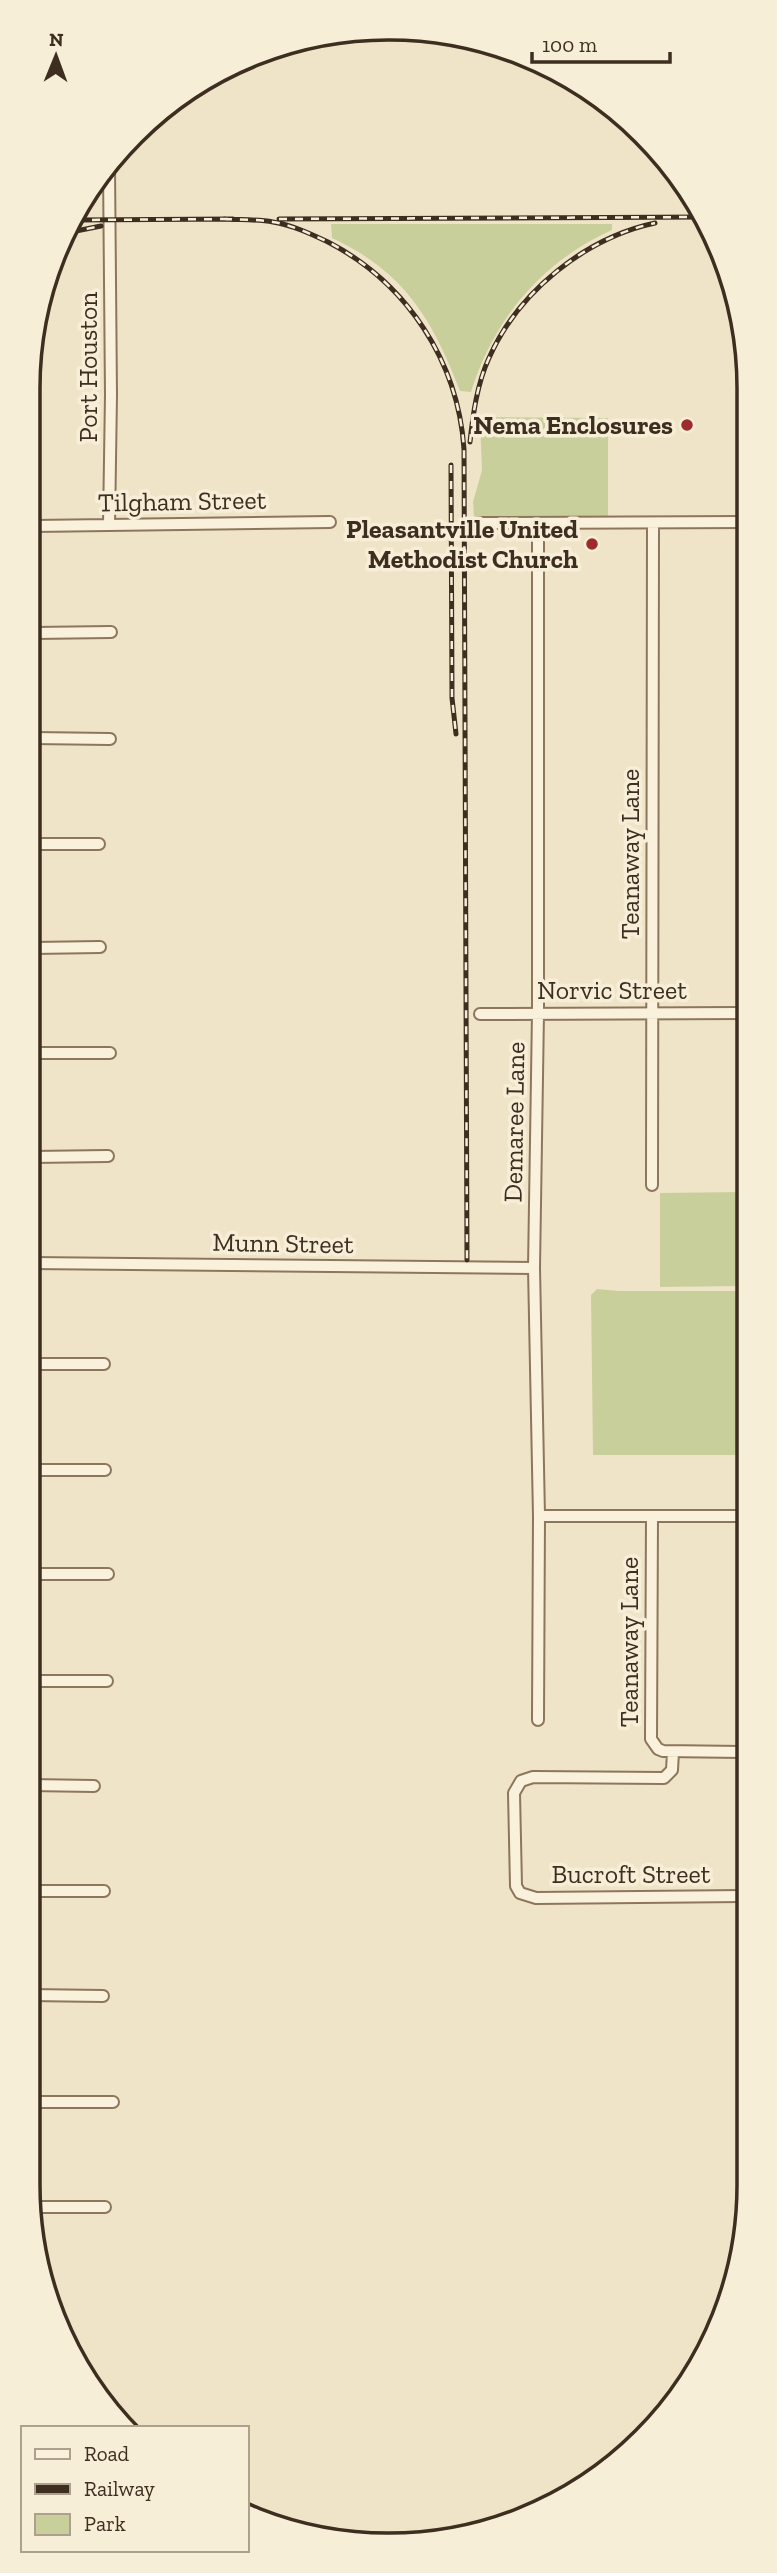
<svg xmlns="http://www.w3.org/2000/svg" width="777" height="2573" font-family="'Zilla Slab',serif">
<rect width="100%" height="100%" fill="#f0e4c8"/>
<path fill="#c9cf9b" d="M 331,224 L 612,224 L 612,230 C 541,262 494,319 471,392 L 460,391 C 432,319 405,272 332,238 Z
M 488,417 L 608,418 L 608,518 L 474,517 L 473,502 L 482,470 L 480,420 Z
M 744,1192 L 744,1286 L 660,1287 L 660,1193 Z
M 597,1289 L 619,1291 L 744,1291 L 744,1455 L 593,1455 L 591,1295 Z"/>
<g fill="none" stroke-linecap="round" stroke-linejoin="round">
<g stroke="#8d765c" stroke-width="14">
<path id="minor" d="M 479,523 L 746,522
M 538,524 L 538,1013 L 534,1268 L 539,1516 L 538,1720
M 109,525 L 111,395 L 109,167
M 34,526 L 330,522
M 34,633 L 111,632
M 33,738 L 110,739
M 33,844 L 99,844
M 33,948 L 100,947
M 480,1014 L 745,1013
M 32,1053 L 110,1053
M 32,1157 L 108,1156
M 652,1185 L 653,523
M 31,1263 L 534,1268
M 31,1364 L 104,1364
M 31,1470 L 105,1470
M 539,1516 L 744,1516
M 652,1517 L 651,1739 L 658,1749 L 663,1751 L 743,1752
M 30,1574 L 108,1574
M 30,1681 L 107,1681
M 673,1752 L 672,1770 L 664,1778 L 533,1777 L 521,1781 L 514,1793 L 516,1886 L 520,1893 L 536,1898 L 743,1896
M 29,1785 L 94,1786
M 29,1891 L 104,1891
M 29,1995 L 103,1996
M 28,2102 L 113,2102
M 32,2207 L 105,2207"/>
</g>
<use href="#minor" stroke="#faf1dc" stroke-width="10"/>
<g stroke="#3d2e20" stroke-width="5">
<path id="rail" d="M 224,219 C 240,220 257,219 273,222 C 292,225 311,234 328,242 C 407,283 458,361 464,449 L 467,1260
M 279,219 L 704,217
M 76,220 L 233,219
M 71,232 L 101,226
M 470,442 C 473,414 477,384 489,358 C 518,292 585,238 655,223
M 451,465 L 452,698 L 456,734"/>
</g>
<use href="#rail" stroke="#f7eed8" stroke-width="2.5" stroke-dasharray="8" stroke-linecap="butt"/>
</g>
<g fill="#9e2a2b" stroke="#f7eed8" stroke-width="2.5">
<circle cx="687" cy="425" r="7"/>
<circle cx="592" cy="544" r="7"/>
</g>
<g text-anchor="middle" stroke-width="7" stroke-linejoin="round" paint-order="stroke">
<g font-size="26" fill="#3d2e20" stroke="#f7eed8">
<text transform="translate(88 367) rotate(-90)" y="9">Port Houston</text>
<text transform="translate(182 501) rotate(-1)" y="9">Tilgham Street</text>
<text transform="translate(630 854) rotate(-90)" y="9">Teanaway Lane</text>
<text x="612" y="999">Norvic Street</text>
<text transform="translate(514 1122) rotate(-89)" y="9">Demaree Lane</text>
<text transform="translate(283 1243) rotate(1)" y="9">Munn Street</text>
<text transform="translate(629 1642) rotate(-90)" y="9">Teanaway Lane</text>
<text x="631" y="1883">Bucroft Street</text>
</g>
<g font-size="26" font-weight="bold" fill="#3d2e20" stroke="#f7eed8" text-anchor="end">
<text x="673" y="434">Nema Enclosures</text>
<text x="578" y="538">Pleasantville United<tspan x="578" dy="30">Methodist Church</tspan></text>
</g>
</g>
<path d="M0 0H777V2573H0ZM388 40H389A348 348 0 0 1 737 388V2185A348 348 0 0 1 389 2533H388A348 348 0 0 1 40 2185V388A348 348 0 0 1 388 40Z" fill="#f7eed8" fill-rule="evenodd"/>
<path fill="none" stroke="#3d2e20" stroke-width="3.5" d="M388 40H389A348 348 0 0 1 737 388V2185A348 348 0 0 1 389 2533H388A348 348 0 0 1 40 2185V388A348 348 0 0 1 388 40Z"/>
<rect x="21" y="2426" width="228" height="126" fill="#f7eed8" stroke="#ada18e" stroke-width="2"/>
<rect x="35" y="2449" width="35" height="10" fill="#faf1dc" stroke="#ada18e" stroke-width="2"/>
<text x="84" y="2461" font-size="21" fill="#3d2e20">Road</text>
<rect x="35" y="2484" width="35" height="10" fill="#3d2e20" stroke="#ada18e" stroke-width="2"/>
<text x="84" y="2496" font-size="21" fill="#3d2e20">Railway</text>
<rect x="35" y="2514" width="35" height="21" fill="#c9cf9b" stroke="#ada18e" stroke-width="2"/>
<text x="84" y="2531" font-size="21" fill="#3d2e20">Park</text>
<g transform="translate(56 56) rotate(1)" stroke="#f7eed8" stroke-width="5" paint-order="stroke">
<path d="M0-5L12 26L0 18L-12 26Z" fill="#3d2e20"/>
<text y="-10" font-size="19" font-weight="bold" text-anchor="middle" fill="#3d2e20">N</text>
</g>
<path d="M532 52v10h138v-10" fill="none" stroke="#3d2e20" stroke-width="3.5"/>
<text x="542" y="52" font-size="21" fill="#3d2e20" stroke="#f7eed8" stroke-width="5" paint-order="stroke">100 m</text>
</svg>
